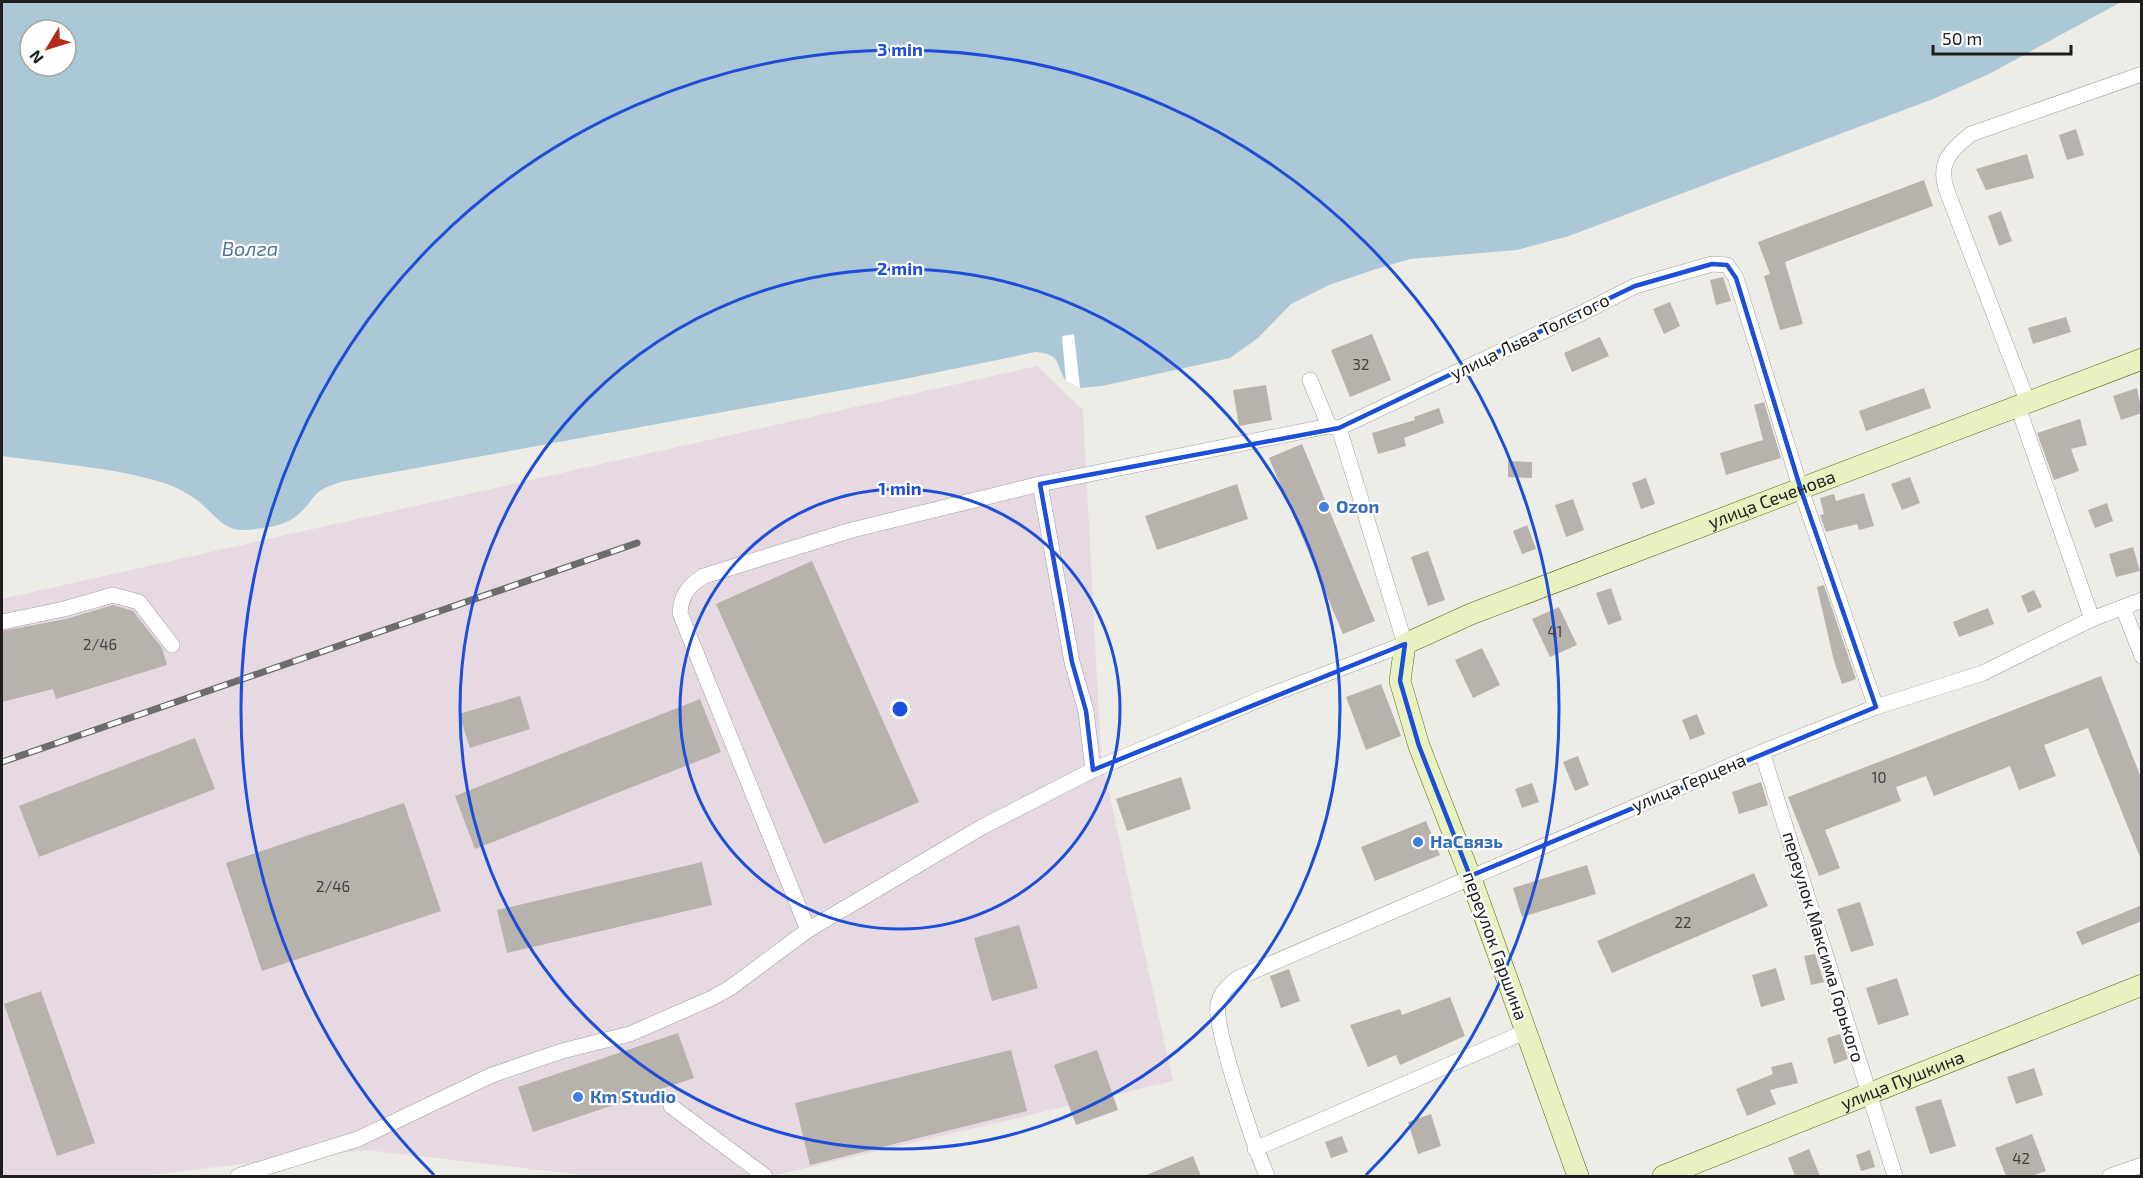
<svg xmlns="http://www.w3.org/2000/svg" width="2143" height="1178" font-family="'Exo 2',sans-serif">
<rect width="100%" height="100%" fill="#eeece6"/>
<path fill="#e6d9e2" d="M 1037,366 L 1083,410 L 1101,757 L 1173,1081 L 772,1176 L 592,1176 L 366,1150 L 139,1176 L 2,1176 L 2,599 Z"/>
<path fill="#acc8d6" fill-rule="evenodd" d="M 2,2 L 2121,2 L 1991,73 L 1933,99 L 1569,236 L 1517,250 L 1410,259 L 1373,270 L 1329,285 L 1291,304 L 1258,338 L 1230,358 L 1102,386 L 1080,388 L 1066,381 C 1054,363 1063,355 1036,352 L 904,379 L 345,481 C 307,491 320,497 295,517 C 283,527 263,528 248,530 C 226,531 220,521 206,508 C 196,498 181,489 167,484 C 115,467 56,464 2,456 ZM 30,30 L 66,30 L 66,66 L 30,66 Z"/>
<path fill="#fff" d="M 1074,334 L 1080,388 L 1066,381 L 1062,336 Z"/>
<path fill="#b7b2ac" d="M 2076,129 L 2084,155 L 2067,160 L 2059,135 Z
M 2027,154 L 2034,178 L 1986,190 L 1976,169 Z
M 1924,180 L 1933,206 L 1785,262 L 1803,324 L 1780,330 L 1764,276 L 1770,274 L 1758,242 Z
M 2001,211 L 2012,241 L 1999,246 L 1988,216 Z
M 1723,277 L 1731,301 L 1716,305 L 1710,280 Z
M 1670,302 L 1680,326 L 1664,334 L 1653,309 Z
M 2066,317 L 2071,332 L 2033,344 L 2028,328 Z
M 1372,334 L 1391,380 L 1350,397 L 1331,350 Z
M 1600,337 L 1609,356 L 1572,372 L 1564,353 Z
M 1266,385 L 1272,420 L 1239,426 L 1233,390 Z
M 1924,388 L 1931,408 L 1866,431 L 1859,411 Z
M 2137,388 L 2142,413 L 2121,420 L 2113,396 Z
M 1764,402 L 1781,458 L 1726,475 L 1720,453 L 1763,440 L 1754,405 Z
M 1439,408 L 1444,423 L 1404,438 L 1406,446 L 1378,454 L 1372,433 L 1415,420 L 1414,417 Z
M 2080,419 L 2087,445 L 2071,449 L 2079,471 L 2054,480 L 2037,433 Z
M 1302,444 L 1375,621 L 1343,634 L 1269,458 Z
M 1508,461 L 1532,462 L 1532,478 L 1508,477 Z
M 1910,477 L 1920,503 L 1902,510 L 1891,484 Z
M 1646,478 L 1655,504 L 1641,509 L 1632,483 Z
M 1237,484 L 1248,519 L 1157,550 L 1145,516 Z
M 1864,493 L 1874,526 L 1859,530 L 1857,524 L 1826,532 L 1820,515 L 1824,514 L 1820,498 L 1834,494 L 1836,501 Z
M 1573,499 L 1584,530 L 1566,537 L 1555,505 Z
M 2107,503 L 2113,521 L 2095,528 L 2088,510 Z
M 1527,525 L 1536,549 L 1522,554 L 1513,531 Z
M 2133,547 L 2140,571 L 2116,577 L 2109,554 Z
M 1428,551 L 1445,600 L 1428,606 L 1411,557 Z
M 812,561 L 919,802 L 824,844 L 716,604 Z
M 1824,585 L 1856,679 L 1842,684 L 1834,661 L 1817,587 Z
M 1611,588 L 1622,620 L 1608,625 L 1596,593 Z
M 2034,590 L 2042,607 L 2028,613 L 2021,596 Z
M 113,605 L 133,611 L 162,648 L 167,665 L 56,699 L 53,689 L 2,702 L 2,631 L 66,619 Z
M 1559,607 L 1577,645 L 1550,657 L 1532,619 Z
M 1988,608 L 1994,624 L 1959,637 L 1953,622 Z
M 1482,648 L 1500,685 L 1473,698 L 1455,660 Z
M 2101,676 L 2142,780 L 2142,862 L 2088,728 L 2044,745 L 2056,776 L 2019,790 L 2010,766 L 1934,796 L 1926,776 L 1896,787 L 1901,801 L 1825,830 L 1840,868 L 1819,876 L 1788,797 Z
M 1381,684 L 1401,736 L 1366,750 L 1346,697 Z
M 520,696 L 530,729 L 470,748 L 459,714 Z
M 700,699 L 721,752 L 475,849 L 455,796 Z
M 1697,714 L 1705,734 L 1690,740 L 1682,720 Z
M 195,738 L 215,789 L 39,857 L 19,806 Z
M 1578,756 L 1589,785 L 1575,791 L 1563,762 Z
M 1181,777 L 1191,809 L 1127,831 L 1116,799 Z
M 1761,782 L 1768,805 L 1739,814 L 1732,792 Z
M 1532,783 L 1539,802 L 1522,808 L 1515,789 Z
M 404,803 L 441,911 L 262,971 L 226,863 Z
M 1426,821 L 1440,855 L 1375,881 L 1361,847 Z
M 702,862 L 712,905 L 507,953 L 497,910 Z
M 1587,865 L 1596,894 L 1522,917 L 1513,888 Z
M 1754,873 L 1768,906 L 1612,973 L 1597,941 Z
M 1860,902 L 1874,945 L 1851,952 L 1837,909 Z
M 2142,905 L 2142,921 L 2082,945 L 2076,932 Z
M 1019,925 L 1038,988 L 992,1001 L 974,938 Z
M 1815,954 L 1824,982 L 1811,985 L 1804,956 Z
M 1776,968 L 1785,1000 L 1761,1007 L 1752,975 Z
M 1289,969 L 1300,1001 L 1281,1008 L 1270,976 Z
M 1897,978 L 1909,1015 L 1878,1025 L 1866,988 Z
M 41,991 L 95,1143 L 57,1156 L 4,1004 Z
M 1450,997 L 1465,1036 L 1400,1065 L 1396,1055 L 1368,1067 L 1350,1025 L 1400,1009 L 1402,1015 Z
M 678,1033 L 694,1078 L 533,1132 L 518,1087 Z
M 1840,1034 L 1848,1059 L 1834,1064 L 1827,1038 Z
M 1011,1050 L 1027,1111 L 810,1165 L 795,1103 Z
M 1097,1050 L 1118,1110 L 1076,1125 L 1054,1065 Z
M 1792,1062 L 1798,1083 L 1770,1090 L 1776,1104 L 1747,1116 L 1736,1089 L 1773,1074 L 1771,1067 Z
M 2034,1068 L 2043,1095 L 2016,1104 L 2007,1077 Z
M 1941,1099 L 1956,1146 L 1930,1154 L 1915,1107 Z
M 1431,1114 L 1441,1146 L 1418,1154 L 1408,1122 Z
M 2032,1134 L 2046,1171 L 2031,1176 L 2006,1176 L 1995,1148 Z
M 1342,1136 L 1348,1152 L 1331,1158 L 1325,1142 Z
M 1809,1149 L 1820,1176 L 1795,1176 L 1788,1158 Z
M 1870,1150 L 1875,1167 L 1861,1171 L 1856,1155 Z
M 1193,1156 L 1201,1176 L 1144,1176 Z"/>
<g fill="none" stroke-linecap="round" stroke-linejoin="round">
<g stroke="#9f9f9f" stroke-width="16">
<path id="minor" d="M 2028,403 L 1947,191 C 1937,163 1950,151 1971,134 L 2142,74
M 2018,407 L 2092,619
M 1339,428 L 1586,311 L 1635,286 L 1712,264 L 1727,265 L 1736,278 L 1801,490 L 1876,707
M 1040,484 L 1072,662 L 1086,711 L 1093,770
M 2123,608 L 2142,656
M 2,622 L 64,609 L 113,595 L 139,602 L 172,645
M 1762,752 L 1895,1176
M 808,930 L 680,613 C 681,595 689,585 704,576 L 852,530 L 1040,484 L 1329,426
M 671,1106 L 765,1176
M 1255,1149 L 1525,1032
M 238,1176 L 358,1139 L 492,1075 L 562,1051 L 630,1034 L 712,998 L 730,988 L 808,930 L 982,827 L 1093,770 L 1270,695 L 1405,644 L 1339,428 L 1329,426 L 1310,380
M 1267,1176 C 1256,1150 1213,1027 1218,1004 C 1221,991 1230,984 1240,977 L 1762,752 L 1876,707 L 1983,673 L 2092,619 L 2142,600
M 2110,1176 L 2142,1165"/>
</g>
<g stroke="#556813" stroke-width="22">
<g id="secondary">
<path id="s1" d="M 1578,1176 L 1470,876 L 1419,746 L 1400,681 L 1405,644 L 1471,614 L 2142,359"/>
<path id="s2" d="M 1663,1176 L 2142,985"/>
</g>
</g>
<use href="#minor" stroke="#fff" stroke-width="15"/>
<use href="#secondary" stroke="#e9f1c0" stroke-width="21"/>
<g stroke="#6c6c6c" stroke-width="7">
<path id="rail" d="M 2,762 L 637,543"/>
</g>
<use href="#rail" stroke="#fff" stroke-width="4.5" stroke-dasharray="14" stroke-linecap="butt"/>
</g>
<path fill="none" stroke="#1d4ed8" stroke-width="4.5" stroke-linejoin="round" d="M 1712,264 L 1727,265 L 1736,278 L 1801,490 L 1876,707 L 1470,876 L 1419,746 L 1400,681 L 1405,644 L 1093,770 L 1086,711 L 1072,662 L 1040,484 L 1339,428 L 1635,286 Z"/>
<g fill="none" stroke="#1d4ed8" stroke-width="3">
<circle cx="900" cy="709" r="220"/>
<circle cx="900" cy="709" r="440"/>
<path d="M434 1175A659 659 0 1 1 1366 1175"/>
</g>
<g fill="#3f7fe0" stroke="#fff" stroke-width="2">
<circle cx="1324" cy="507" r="6"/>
<circle cx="1418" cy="842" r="6"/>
<circle cx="578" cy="1097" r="6"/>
</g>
<g text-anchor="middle" stroke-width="4.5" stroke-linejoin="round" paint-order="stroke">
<g font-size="15" fill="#444342">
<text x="1361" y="370">32</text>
<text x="1555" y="637">41</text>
<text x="100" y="650">2/46</text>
<text x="1879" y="783">10</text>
<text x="333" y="892">2/46</text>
<text x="1683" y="928">22</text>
<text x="2021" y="1164">42</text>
</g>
<g font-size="18" fill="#1e1e1e" stroke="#fff">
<text transform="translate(1530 337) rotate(-26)" y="6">улица Льва Толстого</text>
<text dy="6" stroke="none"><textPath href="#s1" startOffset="958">улица Сеченова</textPath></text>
<text transform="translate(1689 783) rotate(-23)" y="6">улица Герцена</text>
<text transform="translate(1495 946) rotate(70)" y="6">переулок Гаршина</text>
<text transform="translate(1823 947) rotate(73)" y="6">переулок Максима Горького</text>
<text dy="6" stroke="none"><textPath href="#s2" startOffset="258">улица Пушкина</textPath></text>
</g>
<g font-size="18" font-weight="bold" fill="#366cbe" stroke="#fff" text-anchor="start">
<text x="1336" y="513">Ozon</text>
<text x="1430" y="848">НаСвязь</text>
<text x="590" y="1103">Кm Studio</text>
</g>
<g font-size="20" font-style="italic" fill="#5774a2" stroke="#fff">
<text x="250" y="256">Волга</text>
</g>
</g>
<circle cx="900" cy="709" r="9" fill="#1d4ed8" stroke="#fff" stroke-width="3"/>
<g font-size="18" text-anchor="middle" font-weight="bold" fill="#1d4ed8" stroke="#fff" stroke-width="4.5" stroke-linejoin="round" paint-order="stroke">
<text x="900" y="56">3 min</text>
<text x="900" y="275">2 min</text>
<text x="900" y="495">1 min</text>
</g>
<rect width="2143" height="1178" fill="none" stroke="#1e1e1e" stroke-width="6"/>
<g transform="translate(48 48) rotate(232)"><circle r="28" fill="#ffffff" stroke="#a5a5a5" stroke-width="1.5"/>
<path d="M0-4.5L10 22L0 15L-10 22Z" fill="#b42b19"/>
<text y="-9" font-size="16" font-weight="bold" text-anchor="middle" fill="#1e1e1e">N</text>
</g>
<path d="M1933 45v9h138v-9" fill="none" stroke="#1e1e1e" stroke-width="3"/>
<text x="1942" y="45" font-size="18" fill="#1e1e1e" stroke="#ffffff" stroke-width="4.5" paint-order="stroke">50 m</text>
</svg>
